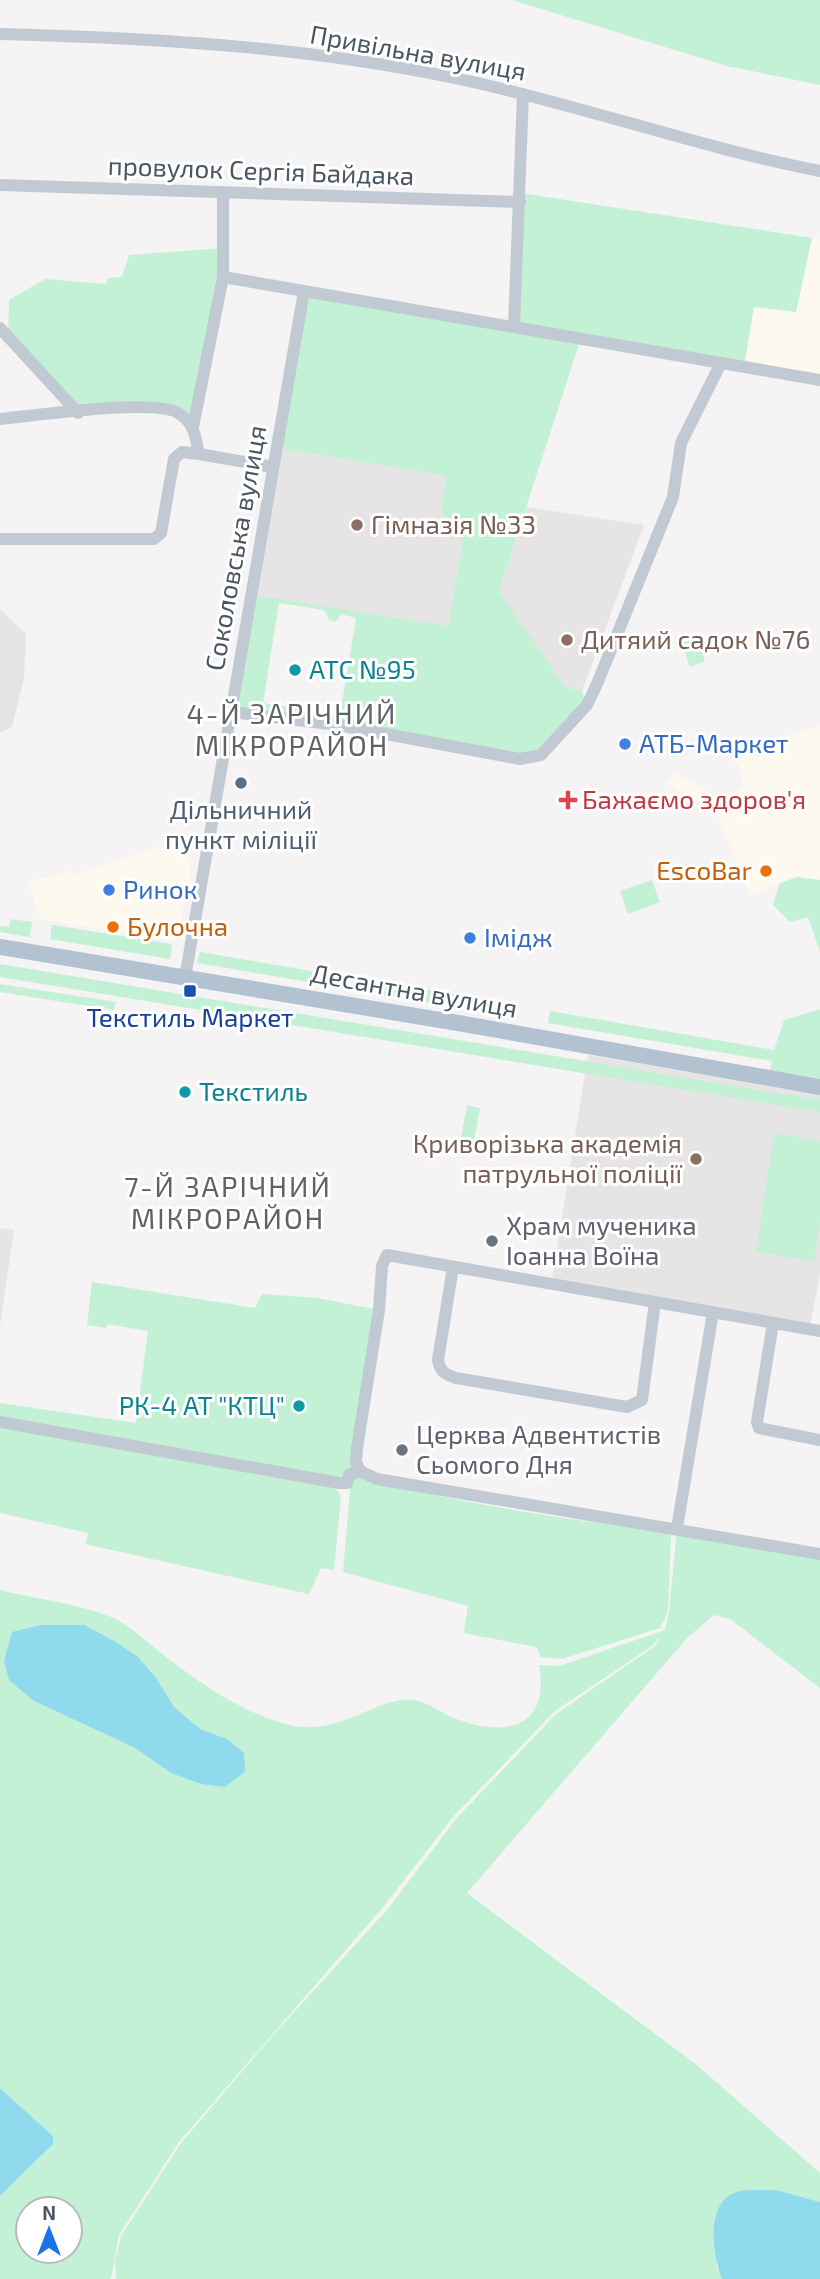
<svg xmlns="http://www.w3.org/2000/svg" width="820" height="2279" font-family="'Exo 2',sans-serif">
<rect width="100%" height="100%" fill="#f5f3f3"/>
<path fill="#fdf9ef" d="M 812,238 L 820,240 L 820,380 L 744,367 L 754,307 L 796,311 Z
M 820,726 L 820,880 L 797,877 L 750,895 L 713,805 L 744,787 L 735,750 Z
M 675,772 L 708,792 L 700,804 L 667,784 Z
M 185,839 L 191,862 L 190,874 L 176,942 L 40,919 L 29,882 L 70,871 L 72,875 Z"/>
<path fill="#e6e4e5" d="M 276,448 L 446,476 L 441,511 L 463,540 L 448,627 L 250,594 Z
M 526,507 L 644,525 L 582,691 L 566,689 L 499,591 Z
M 0,609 L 26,634 L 24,679 L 12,727 L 0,733 Z
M 588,1055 L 820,1095 L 820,1273 L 810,1326 L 552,1280 Z
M 0,1228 L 14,1230 L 0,1326 Z"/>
<path fill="#c3f1d5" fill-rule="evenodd" d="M 512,0 L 820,0 L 820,85 L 727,66 Z
M 520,193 L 812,238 L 796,312 L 754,307 L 744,367 L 581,338 L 499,591 L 566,688 L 582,691 L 587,705 L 555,742 L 520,759 L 231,712 L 250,594 L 448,626 L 463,540 L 441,511 L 446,476 L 276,448 L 304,291 L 513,326 ZM 279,603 L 324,610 L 329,620 L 336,622 L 341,614 L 356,618 L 340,715 L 263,703 Z
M 224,248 L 193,427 L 179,413 L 78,413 L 8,339 L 9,300 L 45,279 L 106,284 L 108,278 L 122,277 L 129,255 Z
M 696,634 L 705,661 L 690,667 L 680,639 Z
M 797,877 L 820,880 L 820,952 L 808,917 L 790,922 L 773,905 L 780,883 Z
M 652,880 L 660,902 L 628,914 L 620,891 Z
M 11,919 L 32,922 L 30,937 L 0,932 L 0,926 L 9,927 Z
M 52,925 L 172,944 L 170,959 L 50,939 Z
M 200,952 L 346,977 L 344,988 L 197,963 Z
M 0,964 L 820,1100 L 820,1112 L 0,977 Z
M 371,980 L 517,1005 L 515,1017 L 369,992 Z
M 0,984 L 116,1002 L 114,1010 L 0,992 Z
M 820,1009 L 820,1079 L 770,1070 L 772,1061 L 548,1023 L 550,1011 L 774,1050 L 784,1020 Z
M 467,1105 L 480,1108 L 474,1141 L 461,1138 Z
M 774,1133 L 820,1141 L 820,1220 L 814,1261 L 756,1252 Z
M 92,1282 L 255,1308 L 262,1294 L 317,1298 L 379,1310 L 357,1448 L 347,1483 L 0,1422 L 0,1403 L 136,1423 L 148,1331 L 107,1324 L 106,1328 L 87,1325 Z
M 0,1425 L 334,1486 L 341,1496 L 334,1570 L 321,1568 L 309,1594 L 85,1544 L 88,1533 L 0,1513 Z
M 360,1477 C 461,1504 568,1520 671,1532 L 668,1612 L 660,1628 L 562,1659 L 541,1657 L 536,1647 L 464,1633 L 468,1606 L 343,1572 L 351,1480 Z
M 677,1528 L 820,1554 L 820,1688 L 730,1619 L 714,1615 L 687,1638 L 467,1893 L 698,2066 L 820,2173 L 820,2202 L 776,2190 L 734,2193 L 716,2265 L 722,2279 L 116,2279 L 115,2261 L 121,2236 L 181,2143 L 275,2033 L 387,1910 L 456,1819 L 556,1714 L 655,1646 L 661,1636 L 652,1646 L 555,1711 L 453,1817 L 384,1906 L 179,2142 L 119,2235 L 111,2279 L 0,2279 L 0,2196 L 53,2144 L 53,2136 L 0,2088 L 0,1590 C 35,1599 75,1603 109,1616 C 129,1624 148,1643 165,1656 C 201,1684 240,1711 285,1724 C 341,1740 379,1692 418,1701 C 430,1704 440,1712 451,1717 C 501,1738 551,1731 539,1665 L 559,1666 L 665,1630 L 669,1613 ZM 85,1625 L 116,1642 L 157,1679 L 174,1707 L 200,1729 L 227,1739 L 171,1773 L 135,1748 L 34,1701 ZM 28,2209 L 70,2209 L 70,2251 L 28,2251 Z"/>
<path fill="#90daee" d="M 41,1625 L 85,1625 L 116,1642 L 138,1657 L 157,1679 L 174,1707 L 200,1729 L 227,1739 L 244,1753 L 245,1772 L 225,1787 L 201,1784 L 171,1773 L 135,1748 L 34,1701 L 9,1680 L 4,1661 L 12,1632 Z
M 0,2088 L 53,2136 L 53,2144 L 0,2196 Z
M 756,2190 L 776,2190 L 820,2202 L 820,2279 L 722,2279 C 713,2257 705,2204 734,2193 C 740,2190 749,2190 756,2190 Z"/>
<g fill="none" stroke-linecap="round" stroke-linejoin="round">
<path stroke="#c1cad2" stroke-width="12" d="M 0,34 C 162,38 328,48 486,85 C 598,111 707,149 820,171
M 0,185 L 520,202
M 223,277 L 820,380
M 514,326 L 523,94
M 0,328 L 78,413
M 0,419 C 34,416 154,398 178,413 C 194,422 196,438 199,454 L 273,467
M 193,427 L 223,277 L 223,192
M 0,539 L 154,539 L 161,533 L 174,459 L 182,452 L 199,454
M 231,712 L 338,725 L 520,759 L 541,755 L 587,705 L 597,684 L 673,497 L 681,443 L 721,363
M 185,978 L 304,291
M 453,1267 L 438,1360 C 440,1372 445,1374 456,1378 L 627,1407 L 642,1400 L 655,1302
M 773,1323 L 757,1422 L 759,1428 L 820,1440
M 0,1422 L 339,1483 L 347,1483 L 349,1475 L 360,1471
M 360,1471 L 356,1462 L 357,1448 L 379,1310 L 382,1266 L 387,1255 L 820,1331
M 360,1471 L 377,1479 L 820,1554
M 677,1528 L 713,1312"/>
<path stroke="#b3c2d1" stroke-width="16" d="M 0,947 L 464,1024 L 820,1087"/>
</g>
<g fill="#8d6e63" stroke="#fff" stroke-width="2.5">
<circle cx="357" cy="525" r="7"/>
<circle cx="567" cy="640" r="7"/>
<circle cx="696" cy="1159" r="7"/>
</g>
<g fill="#0f9aa8" stroke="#fff" stroke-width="2.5">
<circle cx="295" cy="670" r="7"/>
<circle cx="185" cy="1092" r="7"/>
<circle cx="299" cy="1406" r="7"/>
</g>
<g fill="#3f7fe0" stroke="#fff" stroke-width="2.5">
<circle cx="625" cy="744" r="7"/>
<circle cx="109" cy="890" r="7"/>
<circle cx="470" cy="938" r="7"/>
</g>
<circle fill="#5c6f8a" stroke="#fff" stroke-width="2.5" cx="241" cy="783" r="7"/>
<path fill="#e0444e" stroke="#fff" stroke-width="2.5" d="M564.5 789.5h7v7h7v7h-7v7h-7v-7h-7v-7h7z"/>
<g fill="#e8710a" stroke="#fff" stroke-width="2.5">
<circle cx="766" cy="871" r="7"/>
<circle cx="113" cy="927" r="7"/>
</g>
<rect fill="#1a4fb4" stroke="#fff" stroke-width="2.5" x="183" y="984" width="14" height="14" rx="3.5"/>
<g fill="#6b7280" stroke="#fff" stroke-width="2.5">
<circle cx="492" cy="1241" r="7"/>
<circle cx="402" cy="1450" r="7"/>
</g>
<g text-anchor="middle" stroke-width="6" stroke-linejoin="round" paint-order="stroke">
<g font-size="26" fill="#4a5661" stroke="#fff">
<text transform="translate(418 53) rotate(10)" y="9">Привільна вулиця</text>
<text transform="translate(261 171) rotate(2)" y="9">провулок Сергія Байдака</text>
<text transform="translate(236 548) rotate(-80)" y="9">Соколовська вулиця</text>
<text transform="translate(414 991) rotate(10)" y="9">Десантна вулиця</text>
</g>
<g font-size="26" fill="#785e54" stroke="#fff" text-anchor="start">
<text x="371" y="534">Гімназія №33</text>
<text x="581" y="649">Дитяий садок №76</text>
<text x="682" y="1153" text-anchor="end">Криворізька академія<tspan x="682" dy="30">патрульної поліції</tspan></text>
</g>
<g font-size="26" fill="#0d838f" stroke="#fff" text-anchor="start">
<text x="309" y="679">АТС №95</text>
<text x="199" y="1101">Текстиль</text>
<text x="285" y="1415" text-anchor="end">РК-4 АТ "КТЦ"</text>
</g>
<g font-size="26" fill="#366cbe" stroke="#fff" text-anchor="start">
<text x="639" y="753">АТБ-Маркет</text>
<text x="123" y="899">Ринок</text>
<text x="484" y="947">Імідж</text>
</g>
<g font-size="26" fill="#be3a42" stroke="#fff" text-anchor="start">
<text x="582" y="809">Бажаємо здоров'я</text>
</g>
<g font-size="26" fill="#4e5e75" stroke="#fff">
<text x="241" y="819">Дільничний<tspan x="241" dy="30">пункт міліції</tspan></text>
</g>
<g font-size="26" fill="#c56008" stroke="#fff" text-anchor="end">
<text x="752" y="880">EscoBar</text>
<text x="127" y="936" text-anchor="start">Булочна</text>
</g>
<g font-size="26" fill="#164399" stroke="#fff">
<text x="190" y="1027">Текстиль Маркет</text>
</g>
<g font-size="26" fill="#5b616d" stroke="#fff" text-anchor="start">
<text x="506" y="1235">Храм мученика<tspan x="506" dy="30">Іоанна Воїна</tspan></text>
<text x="416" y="1444">Церква Адвентистів<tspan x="416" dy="30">Сьомого Дня</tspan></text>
</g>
<g font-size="28" letter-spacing="2" fill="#5f6368" stroke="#fff">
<text x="292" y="724">4-Й ЗАРІЧНИЙ<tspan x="292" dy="32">МІКРОРАЙОН</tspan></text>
<text x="228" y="1197">7-Й ЗАРІЧНИЙ<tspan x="228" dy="32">МІКРОРАЙОН</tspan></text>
</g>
</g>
<g transform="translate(49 2230)"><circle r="33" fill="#ffffff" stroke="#b7bbc0" stroke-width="2"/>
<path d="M0-5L12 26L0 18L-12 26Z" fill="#1a73e8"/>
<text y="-10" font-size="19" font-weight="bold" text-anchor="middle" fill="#4a5661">N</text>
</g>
</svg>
